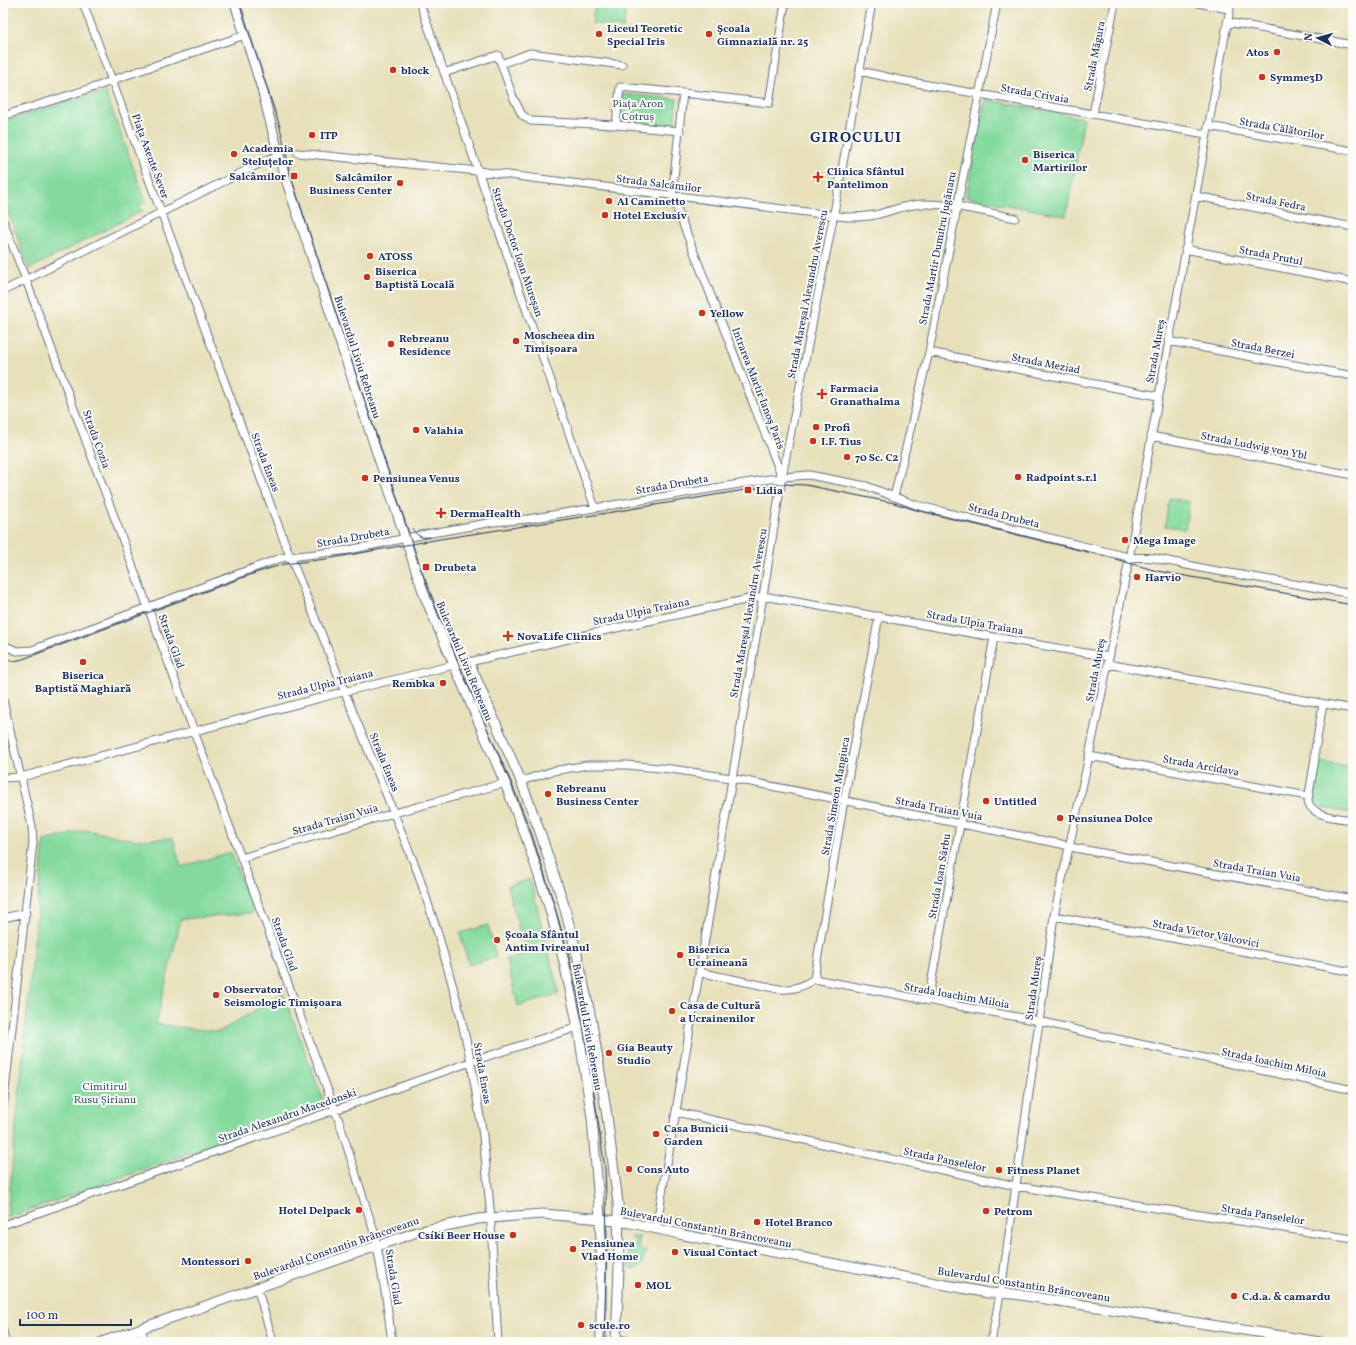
<svg xmlns="http://www.w3.org/2000/svg" width="1356" height="1345" font-family="Vollkorn,serif">
<rect width="100%" height="100%" fill="#fdfcf7"/>
<filter id="ink" filterUnits="userSpaceOnUse"><feTurbulence type="fractalNoise" baseFrequency=".025" numOctaves="2"/><feDisplacementMap in="SourceGraphic" scale="8" xChannelSelector="R" yChannelSelector="G"/><feConvolveMatrix kernelMatrix="1 2 1 2 8 2 1 2 1" color-interpolation-filters="sRGB"/></filter>
<filter id="wash" filterUnits="userSpaceOnUse"><feTurbulence type="fractalNoise" baseFrequency=".012" numOctaves="4" result="noise"/><feDisplacementMap in="SourceGraphic" scale="16" xChannelSelector="R" yChannelSelector="G"/><feGaussianBlur stdDeviation="0.9" result="paint"/><feColorMatrix in="noise" values="0 0 0 0 0 0 0 0 0 0 0 0 0 0 0 0 0 1.4 0 .05"/><feComposite in="paint" operator="in"/></filter>
<g filter="url(#wash)">
<rect width="100%" height="100%" fill="#e7e0ba"/>
<path fill="#84da9d" stroke="#50847e" d="M 595,3 L 626,7 L 623,28 L 592,23 Z
M 105,91 L 146,202 L 139,205 L 142,211 L 29,269 L 3,199 L 3,121 Z
M 622,94 L 677,99 L 674,126 L 619,121 Z
M 985,99 L 1084,118 L 1066,216 L 966,197 Z
M 1169,498 L 1189,502 L 1185,529 L 1165,526 Z
M 1320,762 L 1353,768 L 1353,813 L 1312,806 Z
M 86,830 L 135,840 L 173,838 L 181,867 L 231,852 L 253,913 L 181,919 L 156,1024 L 219,1032 L 283,993 L 325,1105 L 7,1218 L 44,841 Z
M 530,879 L 559,994 L 518,1006 L 506,959 L 526,953 L 507,886 Z
M 488,925 L 496,957 L 469,965 L 460,933 Z
M 633,1236 L 640,1237 L 638,1248 L 646,1250 C 644,1259 643,1266 634,1270 L 629,1268 L 628,1266 L 628,1245 L 634,1247 L 636,1240 L 630,1238 Z"/>
</g>
<g filter="url(#ink)">
<g fill="none" stroke-linecap="round" stroke-linejoin="round">
<g stroke="#626d7e" stroke-width="9">
<path id="minor" d="M 83,3 L 286,546 L 418,873 L 438,934 L 458,1005 L 471,1062 L 483,1136 L 490,1207 L 498,1342
M 420,3 L 595,508
M 1198,3 L 1229,9
M 1227,22 L 1353,45
M 501,64 L 530,53 L 622,65
M 860,71 L 900,80 L 1206,134
M 444,73 L 498,55 L 513,97 L 522,115 L 531,121 L 616,125 L 680,131
M 683,93 L 769,103 L 785,3
M 1093,114 L 1115,3
M 3,116 L 101,85 L 118,78 L 245,35
M 616,125 L 620,87 L 683,93 L 672,196 L 782,477
M 1208,126 L 1353,151
M 298,153 L 478,171 L 548,180 L 847,217 C 856,217 865,217 875,215 C 891,211 907,204 923,204 C 954,204 985,212 1015,218
M 1196,196 L 1353,227
M 3,221 L 26,280 L 338,1118 L 375,1235 L 386,1297 L 392,1342
M 1185,249 L 1353,282
M 3,291 L 267,160 L 279,155
M 1168,341 L 1353,376
M 929,352 L 1158,396
M 1151,436 L 1353,475
M 894,497 L 929,352 L 997,3
M 3,645 L 17,651 L 32,650 L 281,558 L 349,550 L 421,535 L 493,522 L 528,519 L 782,477 L 809,475 L 866,486 L 916,505 L 1124,556 L 1154,558 L 1206,569 L 1353,594
M 469,662 L 607,630 L 763,596 L 942,628 L 1109,657
M 1108,664 L 1353,709
M 3,700 L 32,826 L 33,842 L 3,1108
M 1323,704 L 1315,750 L 1315,759 L 1308,800 C 1310,817 1339,818 1353,820
M 1089,756 L 1308,796
M 3,778 L 21,777 L 335,694 L 454,665
M 521,781 L 553,771 L 588,765 L 626,765 L 671,769 L 731,778 L 1061,844 L 1075,848 L 1353,899
M 241,858 L 387,815 L 505,783
M 1054,916 L 1353,972
M 3,918 L 26,913
M 699,972 L 779,989 C 793,990 802,987 814,979 L 1039,1021 L 1098,1035 L 1353,1090
M 814,979 L 844,800 L 879,616
M 928,1001 L 994,637
M 676,1112 L 1016,1186 L 1353,1239
M 3,1225 L 335,1110 L 479,1059 L 578,1027
M 656,1229 L 763,596 L 782,477 L 832,224 L 872,3
M 257,1287 L 273,1342
M 141,1328 L 145,1342
M 3,1331 L 5,1342
M 616,1339 L 634,1342
M 991,1342 L 1002,1284 L 1054,916 L 1089,756 L 1127,570 L 1231,3"/>
</g>
<g stroke="#626d7e" stroke-width="11">
<path id="major" d="M 235,3 L 262,89 L 281,164 L 425,597 L 505,783 L 526,837 L 549,906 L 564,962 L 578,1027 L 592,1118 L 599,1203 L 601,1240 L 601,1342
M 454,665 L 469,662 L 521,781 L 540,832 L 563,902 L 577,954 L 592,1023 L 607,1116 L 618,1203 L 619,1268 L 616,1342
M 102,1342 L 417,1232 L 478,1219 L 542,1214 L 591,1218 L 631,1223 L 684,1235 L 988,1293 L 1014,1294 L 1320,1342"/>
</g>
<use href="#minor" stroke="#fff" stroke-width="7"/>
<use href="#major" stroke="#fff" stroke-width="9"/>
<path stroke="#1b2f5e" stroke-width="1" d="M 239,3 L 280,127 L 291,177 L 418,562 L 462,672 L 511,782 L 532,835 L 554,904 L 570,960 L 584,1025 L 605,1169 L 606,1196 L 607,1240 L 604,1342
M 413,529 C 417,537 422,538 430,537
M 3,658 L 14,661 L 23,659 L 255,573 L 284,564 L 326,559 L 440,539 L 607,513 L 781,484 L 806,485 L 894,503 L 916,510 L 1108,557 L 1157,571 L 1353,605"/>
</g>
</g>
<g fill="#c8321e" stroke="#fdfcf7" stroke-width="1.5">
<circle cx="599" cy="34" r="4"/>
<circle cx="709" cy="34" r="4"/>
<circle cx="1277" cy="52" r="4"/>
<circle cx="393" cy="70" r="4"/>
<circle cx="1262" cy="77" r="4"/>
<circle cx="312" cy="135" r="4"/>
<circle cx="234" cy="154" r="4"/>
<circle cx="1025" cy="160" r="4"/>
<rect x="290" y="172" width="8" height="8" rx="2"/>
<path d="M816 171h4v4h4v4h-4v4h-4v-4h-4v-4h4z"/>
<circle cx="400" cy="183" r="4"/>
<circle cx="609" cy="201" r="4"/>
<circle cx="605" cy="215" r="4"/>
<circle cx="370" cy="256" r="4"/>
<circle cx="367" cy="277" r="4"/>
<circle cx="702" cy="313" r="4"/>
<circle cx="516" cy="341" r="4"/>
<circle cx="391" cy="344" r="4"/>
<path d="M820 388h4v4h4v4h-4v4h-4v-4h-4v-4h4z"/>
<circle cx="816" cy="427" r="4"/>
<circle cx="416" cy="430" r="4"/>
<circle cx="813" cy="441" r="4"/>
<circle cx="847" cy="457" r="4"/>
<circle cx="1018" cy="477" r="4"/>
<circle cx="365" cy="478" r="4"/>
<rect x="744" y="486" width="8" height="8" rx="2"/>
<path d="M439 507h4v4h4v4h-4v4h-4v-4h-4v-4h4z"/>
<circle cx="1125" cy="540" r="4"/>
<rect x="422" y="563" width="8" height="8" rx="2"/>
<circle cx="1137" cy="577" r="4"/>
<path d="M506 630h4v4h4v4h-4v4h-4v-4h-4v-4h4z"/>
<circle cx="83" cy="662" r="4"/>
<circle cx="443" cy="683" r="4"/>
<circle cx="548" cy="794" r="4"/>
<circle cx="986" cy="801" r="4"/>
<circle cx="1060" cy="818" r="4"/>
<circle cx="497" cy="940" r="4"/>
<circle cx="680" cy="955" r="4"/>
<circle cx="216" cy="995" r="4"/>
<circle cx="672" cy="1011" r="4"/>
<circle cx="609" cy="1053" r="4"/>
<circle cx="656" cy="1134" r="4"/>
<circle cx="629" cy="1169" r="4"/>
<circle cx="999" cy="1170" r="4"/>
<circle cx="359" cy="1210" r="4"/>
<circle cx="986" cy="1211" r="4"/>
<circle cx="757" cy="1222" r="4"/>
<circle cx="513" cy="1235" r="4"/>
<circle cx="573" cy="1249" r="4"/>
<circle cx="675" cy="1252" r="4"/>
<circle cx="248" cy="1261" r="4"/>
<circle cx="638" cy="1285" r="4"/>
<circle cx="1234" cy="1296" r="4"/>
<circle cx="581" cy="1325" r="4"/>
</g>
<g text-anchor="middle" stroke-width="4" stroke-linejoin="round" paint-order="stroke">
<g font-size="11" font-weight="bold" fill="#1b2f5e" stroke="#fdfcf7" text-anchor="start">
<text x="607" y="32">Liceul Teoretic<tspan x="607" dy="13">Special Iris</tspan></text>
<text x="717" y="32">Școala<tspan x="717" dy="13">Gimnazială nr. 25</tspan></text>
<text x="1269" y="56" text-anchor="end">Atos</text>
<text x="401" y="74">block</text>
<text x="1270" y="81">Symme3D</text>
<text x="320" y="139">ITP</text>
<text x="242" y="152">Academia<tspan x="242" dy="13">Steluțelor</tspan></text>
<text x="1033" y="158">Biserica<tspan x="1033" dy="13">Martirilor</tspan></text>
<text x="827" y="175">Clinica Sfântul<tspan x="827" dy="13">Pantelimon</tspan></text>
<text x="286" y="180" text-anchor="end">Salcâmilor</text>
<text x="392" y="181" text-anchor="end">Salcâmilor<tspan x="392" dy="13">Business Center</tspan></text>
<text x="617" y="205">Al Caminetto</text>
<text x="613" y="219">Hotel Exclusiv</text>
<text x="378" y="260">ATOSS</text>
<text x="375" y="275">Biserica<tspan x="375" dy="13">Baptistă Locală</tspan></text>
<text x="710" y="317">Yellow</text>
<text x="524" y="339">Moscheea din<tspan x="524" dy="13">Timișoara</tspan></text>
<text x="399" y="342">Rebreanu<tspan x="399" dy="13">Residence</tspan></text>
<text x="830" y="392">Farmacia<tspan x="830" dy="13">Granathalma</tspan></text>
<text x="824" y="431">Profi</text>
<text x="424" y="434">Valahia</text>
<text x="821" y="445">I.F. Tius</text>
<text x="855" y="461">70 Sc. C2</text>
<text x="1026" y="481">Radpoint s.r.l</text>
<text x="373" y="482">Pensiunea Venus</text>
<text x="756" y="494">Lidia</text>
<text x="450" y="517">DermaHealth</text>
<text x="1133" y="544">Mega Image</text>
<text x="434" y="571">Drubeta</text>
<text x="1145" y="581">Harvio</text>
<text x="517" y="640">NovaLife Clinics</text>
<text x="83" y="679" text-anchor="middle">Biserica<tspan x="83" dy="13">Baptistă Maghiară</tspan></text>
<text x="435" y="687" text-anchor="end">Rembka</text>
<text x="556" y="792">Rebreanu<tspan x="556" dy="13">Business Center</tspan></text>
<text x="994" y="805">Untitled</text>
<text x="1068" y="822">Pensiunea Dolce</text>
<text x="505" y="938">Școala Sfântul<tspan x="505" dy="13">Antim Ivireanul</tspan></text>
<text x="688" y="953">Biserica<tspan x="688" dy="13">Ucraineană</tspan></text>
<text x="224" y="993">Observator<tspan x="224" dy="13">Seismologic Timișoara</tspan></text>
<text x="680" y="1009">Casa de Cultură<tspan x="680" dy="13">a Ucrainenilor</tspan></text>
<text x="617" y="1051">Gia Beauty<tspan x="617" dy="13">Studio</tspan></text>
<text x="664" y="1132">Casa Bunicii<tspan x="664" dy="13">Garden</tspan></text>
<text x="637" y="1173">Cons Auto</text>
<text x="1007" y="1174">Fitness Planet</text>
<text x="351" y="1214" text-anchor="end">Hotel Delpack</text>
<text x="994" y="1215">Petrom</text>
<text x="765" y="1226">Hotel Branco</text>
<text x="505" y="1239" text-anchor="end">Csíki Beer House</text>
<text x="581" y="1247">Pensiunea<tspan x="581" dy="13">Vlad Home</tspan></text>
<text x="683" y="1256">Visual Contact</text>
<text x="240" y="1265" text-anchor="end">Montessori</text>
<text x="646" y="1289">MOL</text>
<text x="1242" y="1300">C.d.a. &amp; camardu</text>
<text x="589" y="1329">scule.ro</text>
</g>
<g font-size="11" fill="#1b2f5e" stroke="#fdfcf7">
<text transform="translate(1094 56) rotate(-79)" y="4">Strada Măgura</text>
<text transform="translate(1035 93) rotate(10)" y="4">Strada Crivaia</text>
<text transform="translate(1282 128) rotate(10)" y="4">Strada Călătorilor</text>
<text transform="translate(151 156) rotate(70)" y="4">Piața Axente Sever</text>
<text transform="translate(659 183) rotate(7)" y="4">Strada Salcâmilor</text>
<text transform="translate(1276 201) rotate(11)" y="4">Strada Fedra</text>
<text transform="translate(937 248) rotate(-79)" y="4">Strada Martir Dumitru Jugănaru</text>
<text transform="translate(518 252) rotate(71)" y="4">Strada Doctor Ioan Mureșan</text>
<text transform="translate(1271 255) rotate(11)" y="4">Strada Prutul</text>
<text transform="translate(807 294) rotate(-79)" y="4">Strada Mareșal Alexandru Averescu</text>
<text transform="translate(1263 348) rotate(11)" y="4">Strada Berzei</text>
<text transform="translate(1155 351) rotate(-80)" y="4">Strada Mureș</text>
<text transform="translate(358 357) rotate(72)" y="4">Bulevardul Liviu Rebreanu</text>
<text transform="translate(1046 363) rotate(11)" y="4">Strada Meziad</text>
<text transform="translate(759 388) rotate(69)" y="4">Intrarea Martir Ianoș Paris</text>
<text transform="translate(97 439) rotate(70)" y="4">Strada Cozia</text>
<text transform="translate(1254 445) rotate(11)" y="4">Strada Ludwig von Ybl</text>
<text transform="translate(266 462) rotate(69)" y="4">Strada Eneas</text>
<text transform="translate(672 484) rotate(-10)" y="4">Strada Drubeta</text>
<text transform="translate(1004 515) rotate(14)" y="4">Strada Drubeta</text>
<text transform="translate(353 537) rotate(-10)" y="4">Strada Drubeta</text>
<text transform="translate(641 611) rotate(-12)" y="4">Strada Ulpia Traiana</text>
<text transform="translate(748 613) rotate(-80)" y="4">Strada Mareșal Alexandru Averescu</text>
<text transform="translate(975 622) rotate(10)" y="4">Strada Ulpia Traiana</text>
<text transform="translate(172 641) rotate(70)" y="4">Strada Glad</text>
<text transform="translate(465 661) rotate(67)" y="4">Bulevardul Liviu Rebreanu</text>
<text transform="translate(1095 670) rotate(-79)" y="4">Strada Mureș</text>
<text transform="translate(325 684) rotate(-14)" y="4">Strada Ulpia Traiana</text>
<text transform="translate(385 762) rotate(68)" y="4">Strada Eneas</text>
<text transform="translate(1201 765) rotate(10)" y="4">Strada Arcidava</text>
<text transform="translate(835 796) rotate(-80)" y="4">Strada Simeon Mangiuca</text>
<text transform="translate(939 808) rotate(11)" y="4">Strada Traian Vuia</text>
<text transform="translate(335 819) rotate(-16)" y="4">Strada Traian Vuia</text>
<text transform="translate(1257 870) rotate(10)" y="4">Strada Traian Vuia</text>
<text transform="translate(939 876) rotate(-80)" y="4">Strada Ioan Sârbu</text>
<text transform="translate(1206 933) rotate(11)" y="4">Strada Victor Vâlcovici</text>
<text transform="translate(285 944) rotate(70)" y="4">Strada Glad</text>
<text transform="translate(1033 988) rotate(-82)" y="4">Strada Mureș</text>
<text transform="translate(957 995) rotate(10)" y="4">Strada Ioachim Miloia</text>
<text transform="translate(588 1027) rotate(80)" y="4">Bulevardul Liviu Rebreanu</text>
<text transform="translate(1274 1062) rotate(12)" y="4">Strada Ioachim Miloia</text>
<text transform="translate(483 1073) rotate(80)" y="4">Strada Eneas</text>
<text transform="translate(287 1115) rotate(-19)" y="4">Strada Alexandru Macedonski</text>
<text transform="translate(945 1159) rotate(12)" y="4">Strada Panselelor</text>
<text transform="translate(1263 1214) rotate(9)" y="4">Strada Panselelor</text>
<text transform="translate(706 1227) rotate(11)" y="4">Bulevardul Constantin Brâncoveanu</text>
<text transform="translate(336 1248) rotate(-19)" y="4">Bulevardul Constantin Brâncoveanu</text>
<text transform="translate(394 1277) rotate(81)" y="4">Strada Glad</text>
<text transform="translate(1024 1284) rotate(9)" y="4">Bulevardul Constantin Brâncoveanu</text>
</g>
<g font-size="11" fill="#355a6e" stroke="#fdfcf7">
<text x="638" y="107">Piața Aron<tspan x="638" dy="13">Cotruș</tspan></text>
<text x="105" y="1090">Cimitirul<tspan x="105" dy="13">Rusu Șirianu</tspan></text>
</g>
<g font-size="15" font-weight="bold" letter-spacing="1" fill="#1b2f5e" stroke="#fdfcf7">
<text x="856" y="142">GIROCULUI</text>
</g>
</g>
<rect width="1356" height="1345" fill="none" stroke="#fdfcf7" stroke-width="16"/>
<g transform="translate(1318 38) rotate(276)" stroke="#fdfcf7" stroke-width="3" paint-order="stroke">
<path d="M0-3L7 15L0 10L-7 15Z" fill="#1b2f5e"/>
<text y="-6" font-size="11" font-weight="bold" text-anchor="middle" fill="#1b2f5e">N</text>
</g>
<path d="M20 1319v6h111v-6" fill="none" stroke="#1b2f5e" stroke-width="2"/>
<text x="26" y="1319" font-size="12" fill="#1b2f5e" stroke="#fdfcf7" stroke-width="3" paint-order="stroke">100 m</text>
</svg>
